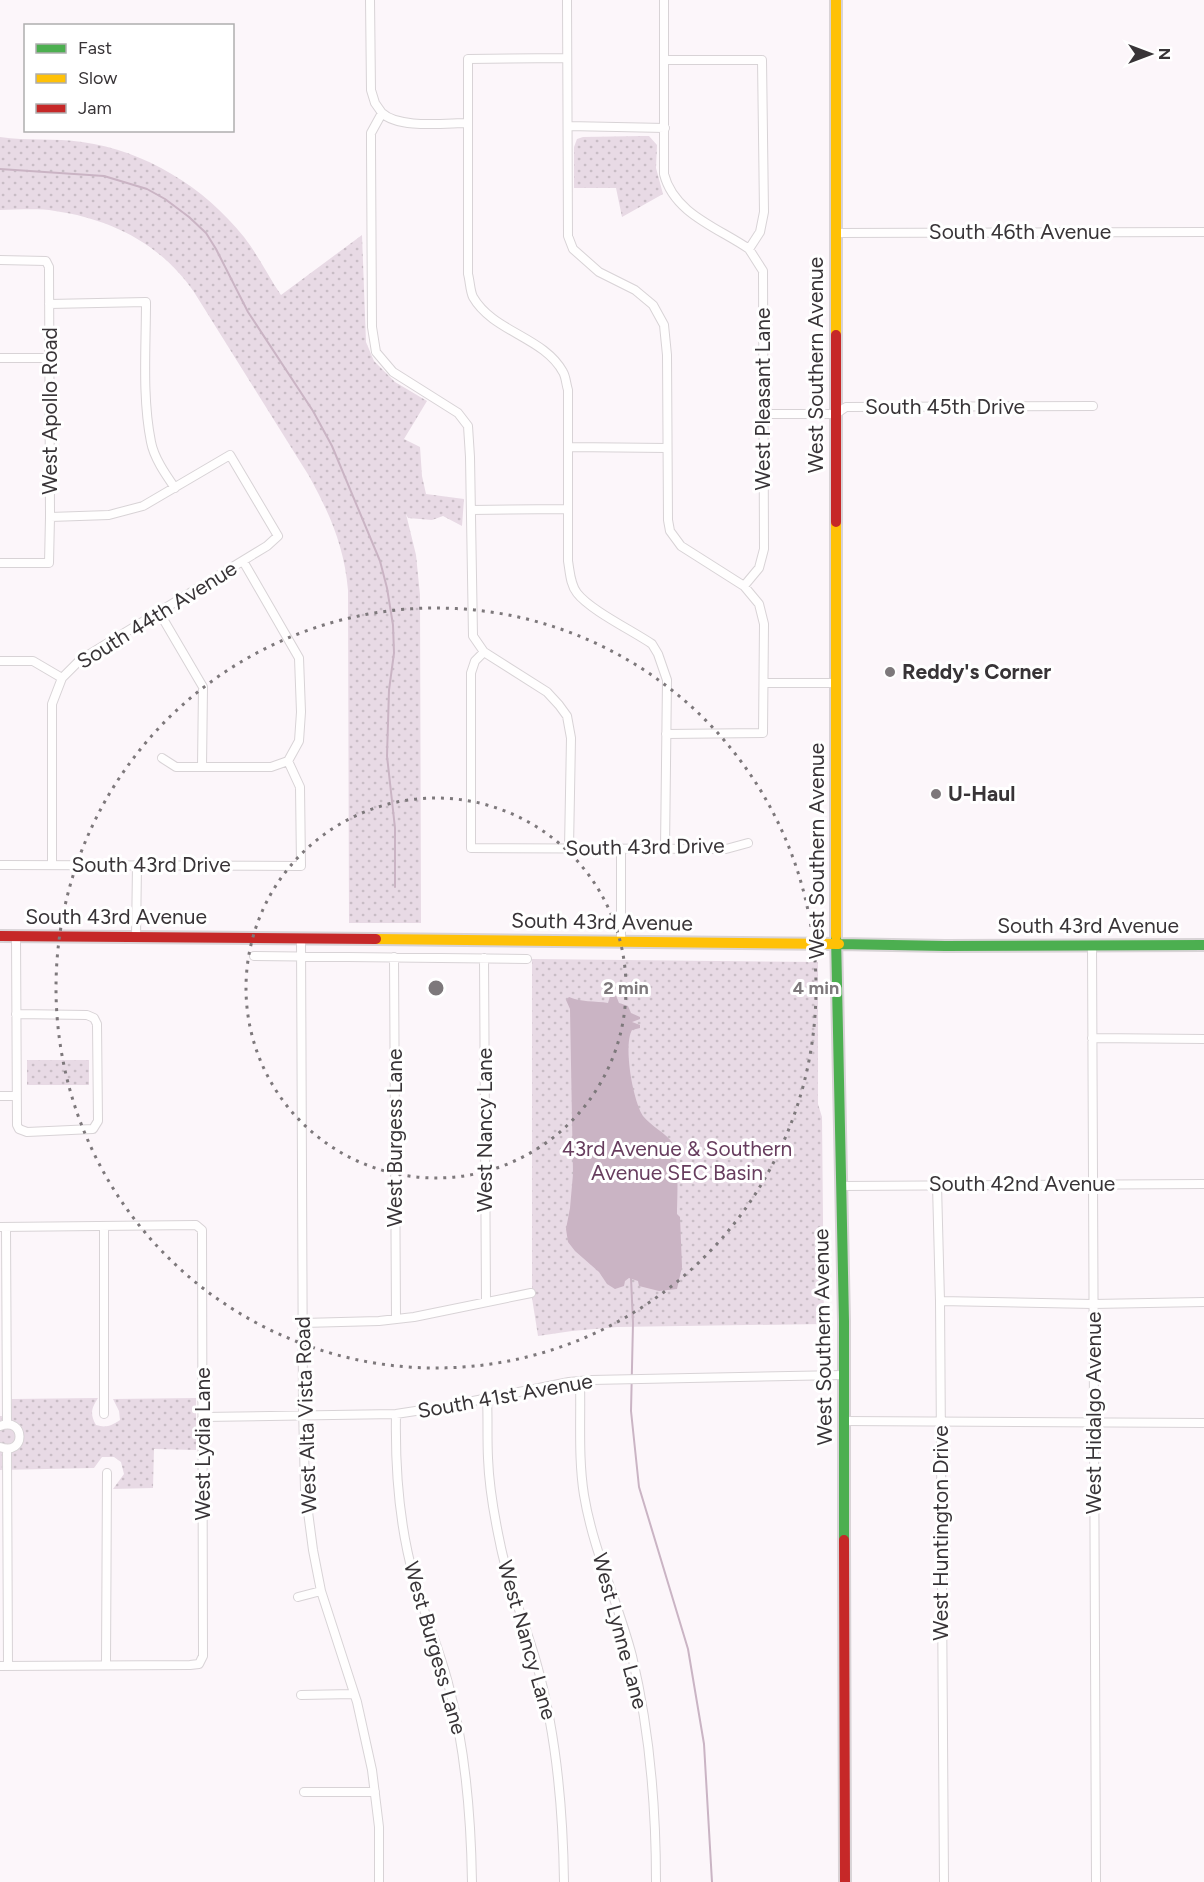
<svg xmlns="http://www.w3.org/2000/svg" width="1204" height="1882" font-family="Figtree,sans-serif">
<defs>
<pattern id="green-dots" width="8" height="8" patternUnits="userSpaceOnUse" patternTransform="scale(1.5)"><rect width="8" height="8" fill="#e8dae5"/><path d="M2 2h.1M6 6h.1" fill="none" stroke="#c8bcc5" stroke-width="1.8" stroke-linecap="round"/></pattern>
</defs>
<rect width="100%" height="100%" fill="#fcf6fa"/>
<path fill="url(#green-dots)" d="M 641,136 L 649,136 L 657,145 L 656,168 L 663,194 L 622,217 L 616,188 L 574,188 L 574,147 L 577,139 L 583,137 Z
M 0,137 C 27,141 55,138 82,142 C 146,151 204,187 244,237 C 258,255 268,276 281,295 L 362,235 L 366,342 L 374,361 L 395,382 L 427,401 L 404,439 L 420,447 L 422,476 L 426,494 L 464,499 L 462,526 L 443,516 L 432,520 L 408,518 L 406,514 L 416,555 L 420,595 L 421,923 L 349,923 L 348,590 C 344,546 330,514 309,476 L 194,292 C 161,244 111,219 55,211 C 37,208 18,210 0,210 Z
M 532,959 L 818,962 L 818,1104 L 822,1117 L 824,1324 L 617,1327 L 572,1331 L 538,1336 L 532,1298 Z
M 27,1060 L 89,1060 L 89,1085 L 27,1085 Z
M 98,1398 C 91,1409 90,1414 96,1425 C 106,1428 111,1426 120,1420 L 119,1411 L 113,1399 L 196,1398 L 196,1450 L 154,1449 L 153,1488 L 113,1489 L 124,1474 L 121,1462 L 114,1457 L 102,1457 L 94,1468 L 0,1470 L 0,1416 L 11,1416 L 12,1399 Z"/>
<path fill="#cab4c4" d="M 611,993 L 615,993 L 619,1003 L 628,1006 L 631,1013 L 640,1017 L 640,1019 L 632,1022 L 640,1025 L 640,1028 L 632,1030 C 623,1046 633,1101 643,1116 C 651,1126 664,1132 671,1141 C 680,1153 677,1198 677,1214 L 680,1217 L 682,1267 L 677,1289 L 659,1291 L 639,1286 L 638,1281 L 629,1278 L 625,1281 L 624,1286 L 615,1289 L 607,1284 L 599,1272 L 575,1251 L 568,1242 L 566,1229 L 570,1208 L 573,1174 L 570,1009 L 566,1000 L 569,997 C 579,1002 596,1001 608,1003 Z"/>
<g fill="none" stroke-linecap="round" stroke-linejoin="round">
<path stroke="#cab4c4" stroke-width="2" d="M 0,169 L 104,176 L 147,189 L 165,199 L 189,217 L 206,233 L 216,249 L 248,312 L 313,411 L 332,446 L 380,561 L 387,588 L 393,625 L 394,653 L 389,690 L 387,756 L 395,828 L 395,887
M 631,1278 L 633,1323 L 631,1411 L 639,1487 L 688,1649 L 704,1744 L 712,1882"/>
<g stroke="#d8d3d6" stroke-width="10">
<path id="street" d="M 370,0 L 371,90 L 375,103 L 382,113 L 371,133 L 371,147 L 372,327 L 376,352 L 393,372 L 458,413 L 468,426 L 470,457 L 473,636 L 484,652 L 547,692 L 559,705 L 567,716 L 571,738 L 569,848
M 567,0 L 568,236 L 573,249 L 599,272 L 635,290 L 653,305 L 664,325 L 667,355 L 668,520 L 670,531 L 681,546 L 744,586
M 664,0 L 664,174 C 674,214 719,228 749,249
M 567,58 L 468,59 L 468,274 C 470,281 470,291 473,297 C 493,332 544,337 563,372 C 566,377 566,384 568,390 L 568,561 C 570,572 570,584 577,593 C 590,610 633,631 652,644 L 658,654 L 667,680 L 665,849
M 664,60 L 762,60 L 764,212 L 760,232 L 749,249 L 763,271 L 764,549 L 759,568 L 744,586 L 759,604 L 764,624 L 763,733 L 666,734
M 382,113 C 399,129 445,123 468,123
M 568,126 L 665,128
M 835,233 L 1204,232
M 0,260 L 46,261 L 49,267 L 50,517 L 49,563 L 0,563
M 49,304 L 146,302 C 146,348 142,397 151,442 C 154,458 166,475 175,488
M 0,358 L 49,358
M 763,414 L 836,414 L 846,407 L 1093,406
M 568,447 L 667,448
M 471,510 L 568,509
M 50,517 L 109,515 L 143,506 L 230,455 L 278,536 L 267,546 L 80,660 L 62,678 L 52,704 L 52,865
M 159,612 L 203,687 L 202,767
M 484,652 L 475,661 L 471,673 L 471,848 L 726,849 L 748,843
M 0,661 L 33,661 L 62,678
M 764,683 L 836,683
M 162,758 L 176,767 L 271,767 L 288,761
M 621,849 L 621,941
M 0,865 L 301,866 L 300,787 L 288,761 L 299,741 L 301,712 L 299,658 L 243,561
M 16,936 L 17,1125 L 19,1129 L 27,1132 L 93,1129 L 98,1121 L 97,1024 L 94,1018 L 87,1015 L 16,1014
M 136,938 L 137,865
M 301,939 L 303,1408 L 305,1489 L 313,1550 L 321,1591 L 357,1702 L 372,1770 L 379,1827 L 379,1882
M 1092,945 L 1096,1882
M 254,956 L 527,959
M 394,957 L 396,1319
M 484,958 L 486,1302
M 1092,1038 L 1204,1039
M 0,1096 L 16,1096
M 937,1185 L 940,1301 L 944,1882
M 841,1186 L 1204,1184
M 0,1227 L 196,1225 L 202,1230 L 203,1656 L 199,1664 L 190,1665 L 0,1666
M 6,1227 L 7,1423
M 104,1227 L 104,1414
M 940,1301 L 1093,1304 L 1204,1302
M 303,1323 L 379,1321 L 414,1317 L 531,1293
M 580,1381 C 581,1419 578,1457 584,1495 C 593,1550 618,1602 632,1656 C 650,1731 656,1806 656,1882
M 487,1398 C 488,1418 487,1438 488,1458 C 489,1486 494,1515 500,1543 C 508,1585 526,1625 537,1665 C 557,1736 563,1809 564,1882
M 396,1414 C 395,1469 399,1525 414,1578 C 424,1614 440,1650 449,1687 C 466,1751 471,1816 472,1882
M 203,1417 L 396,1414 L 448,1406 L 569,1382 L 591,1380 L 844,1375
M 844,1421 L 1204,1423
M 0,1426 C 26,1416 26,1457 0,1447
M 7,1450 L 8,1665
M 298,1597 L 321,1591
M 106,1665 L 107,1473
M 301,1695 L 354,1694
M 304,1792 L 375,1792"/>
</g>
<g stroke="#d8d3d6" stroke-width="14">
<path id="fast" d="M 836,936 L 844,1321 L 844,1540
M 839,944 L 945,946 L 1204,945"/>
</g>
<g stroke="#d8d3d6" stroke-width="14">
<path id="slow" d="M 836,0 L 836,335
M 836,522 L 836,936
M 376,939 L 839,944"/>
</g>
<g stroke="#d8d3d6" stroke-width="14">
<path id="jam" d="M 836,335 L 836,522
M 0,936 L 376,939
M 844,1540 L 845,1882"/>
</g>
<use href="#street" stroke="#fffefe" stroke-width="8"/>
<use href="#fast" stroke="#4caf50" stroke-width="10"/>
<use href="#slow" stroke="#ffc107" stroke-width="10"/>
<use href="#jam" stroke="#c62828" stroke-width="10"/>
</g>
<g fill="none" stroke="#7d787b" stroke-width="3" stroke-dasharray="3 6">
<circle cx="436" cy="988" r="190"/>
<circle cx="436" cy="988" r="380"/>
</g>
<g fill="#7d787b" stroke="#fff" stroke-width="2">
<circle cx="890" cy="672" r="6"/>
<circle cx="936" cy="794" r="6"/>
</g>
<g text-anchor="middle" stroke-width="6" stroke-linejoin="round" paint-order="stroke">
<g font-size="21" fill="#383437" stroke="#fff">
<text x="1020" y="239">South 46th Avenue</text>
<text transform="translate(816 365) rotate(-90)" y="7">West Southern Avenue</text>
<text transform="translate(763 399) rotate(-90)" y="7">West Pleasant Lane</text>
<text x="945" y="414">South 45th Drive</text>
<text transform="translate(50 411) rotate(-90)" y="7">West Apollo Road</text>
<text transform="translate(157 615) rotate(-32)" y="7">South 44th Avenue</text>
<text transform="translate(645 847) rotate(-1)" y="7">South 43rd Drive</text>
<text transform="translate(817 851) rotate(-90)" y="7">West Southern Avenue</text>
<text x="151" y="872">South 43rd Drive</text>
<text x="116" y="924">South 43rd Avenue</text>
<text transform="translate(602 922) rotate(1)" y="7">South 43rd Avenue</text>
<text x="1088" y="933">South 43rd Avenue</text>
<text transform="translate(485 1130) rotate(-90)" y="7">West Nancy Lane</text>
<text transform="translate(395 1138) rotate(-90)" y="7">West Burgess Lane</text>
<text x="1022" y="1191">South 42nd Avenue</text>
<text transform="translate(823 1337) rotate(-91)" y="7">West Southern Avenue</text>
<text transform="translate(505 1396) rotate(-10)" y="7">South 41st Avenue</text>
<text transform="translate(1094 1413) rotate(-90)" y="7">West Hidalgo Avenue</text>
<text transform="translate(306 1415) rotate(-92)" y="7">West Alta Vista Road</text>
<text transform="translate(203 1444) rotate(-90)" y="7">West Lydia Lane</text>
<text transform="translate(941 1533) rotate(-90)" y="7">West Huntington Drive</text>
<text transform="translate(620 1631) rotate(75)" y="7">West Lynne Lane</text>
<text transform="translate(527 1640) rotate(74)" y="7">West Nancy Lane</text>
<text transform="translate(435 1648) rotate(74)" y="7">West Burgess Lane</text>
</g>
<g font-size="21" font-weight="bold" fill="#383437" stroke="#fff" text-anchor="start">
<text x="902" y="679">Reddy's Corner</text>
<text x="948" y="801">U-Haul</text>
</g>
<g font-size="21" fill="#673d5e" stroke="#fff">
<text x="677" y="1156">43rd Avenue &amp; Southern<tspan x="677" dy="24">Avenue SEC Basin</tspan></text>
</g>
</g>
<circle cx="436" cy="988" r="9" fill="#7d787b" stroke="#fff" stroke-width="3"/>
<g font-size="18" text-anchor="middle" font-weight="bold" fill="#7d787b" stroke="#fff" stroke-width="6" stroke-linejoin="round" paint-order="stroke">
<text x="626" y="994">2 min</text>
<text x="816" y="994">4 min</text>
</g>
<rect x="24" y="24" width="210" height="108" fill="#ffffff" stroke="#afaeaf" stroke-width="1.5"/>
<rect x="36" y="44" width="30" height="9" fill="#4caf50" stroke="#afaeaf" stroke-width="1.5"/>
<text x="78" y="54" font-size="18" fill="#383437">Fast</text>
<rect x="36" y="74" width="30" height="9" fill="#ffc107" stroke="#afaeaf" stroke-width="1.5"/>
<text x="78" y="84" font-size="18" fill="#383437">Slow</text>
<rect x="36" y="104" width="30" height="9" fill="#c62828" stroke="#afaeaf" stroke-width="1.5"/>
<text x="78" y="114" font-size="18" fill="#383437">Jam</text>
<g transform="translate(1150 54) rotate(90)" stroke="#ffffff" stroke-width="4.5" paint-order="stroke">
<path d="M0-4.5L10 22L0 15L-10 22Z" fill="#383437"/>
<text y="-9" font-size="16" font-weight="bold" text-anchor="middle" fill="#383437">N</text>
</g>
</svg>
